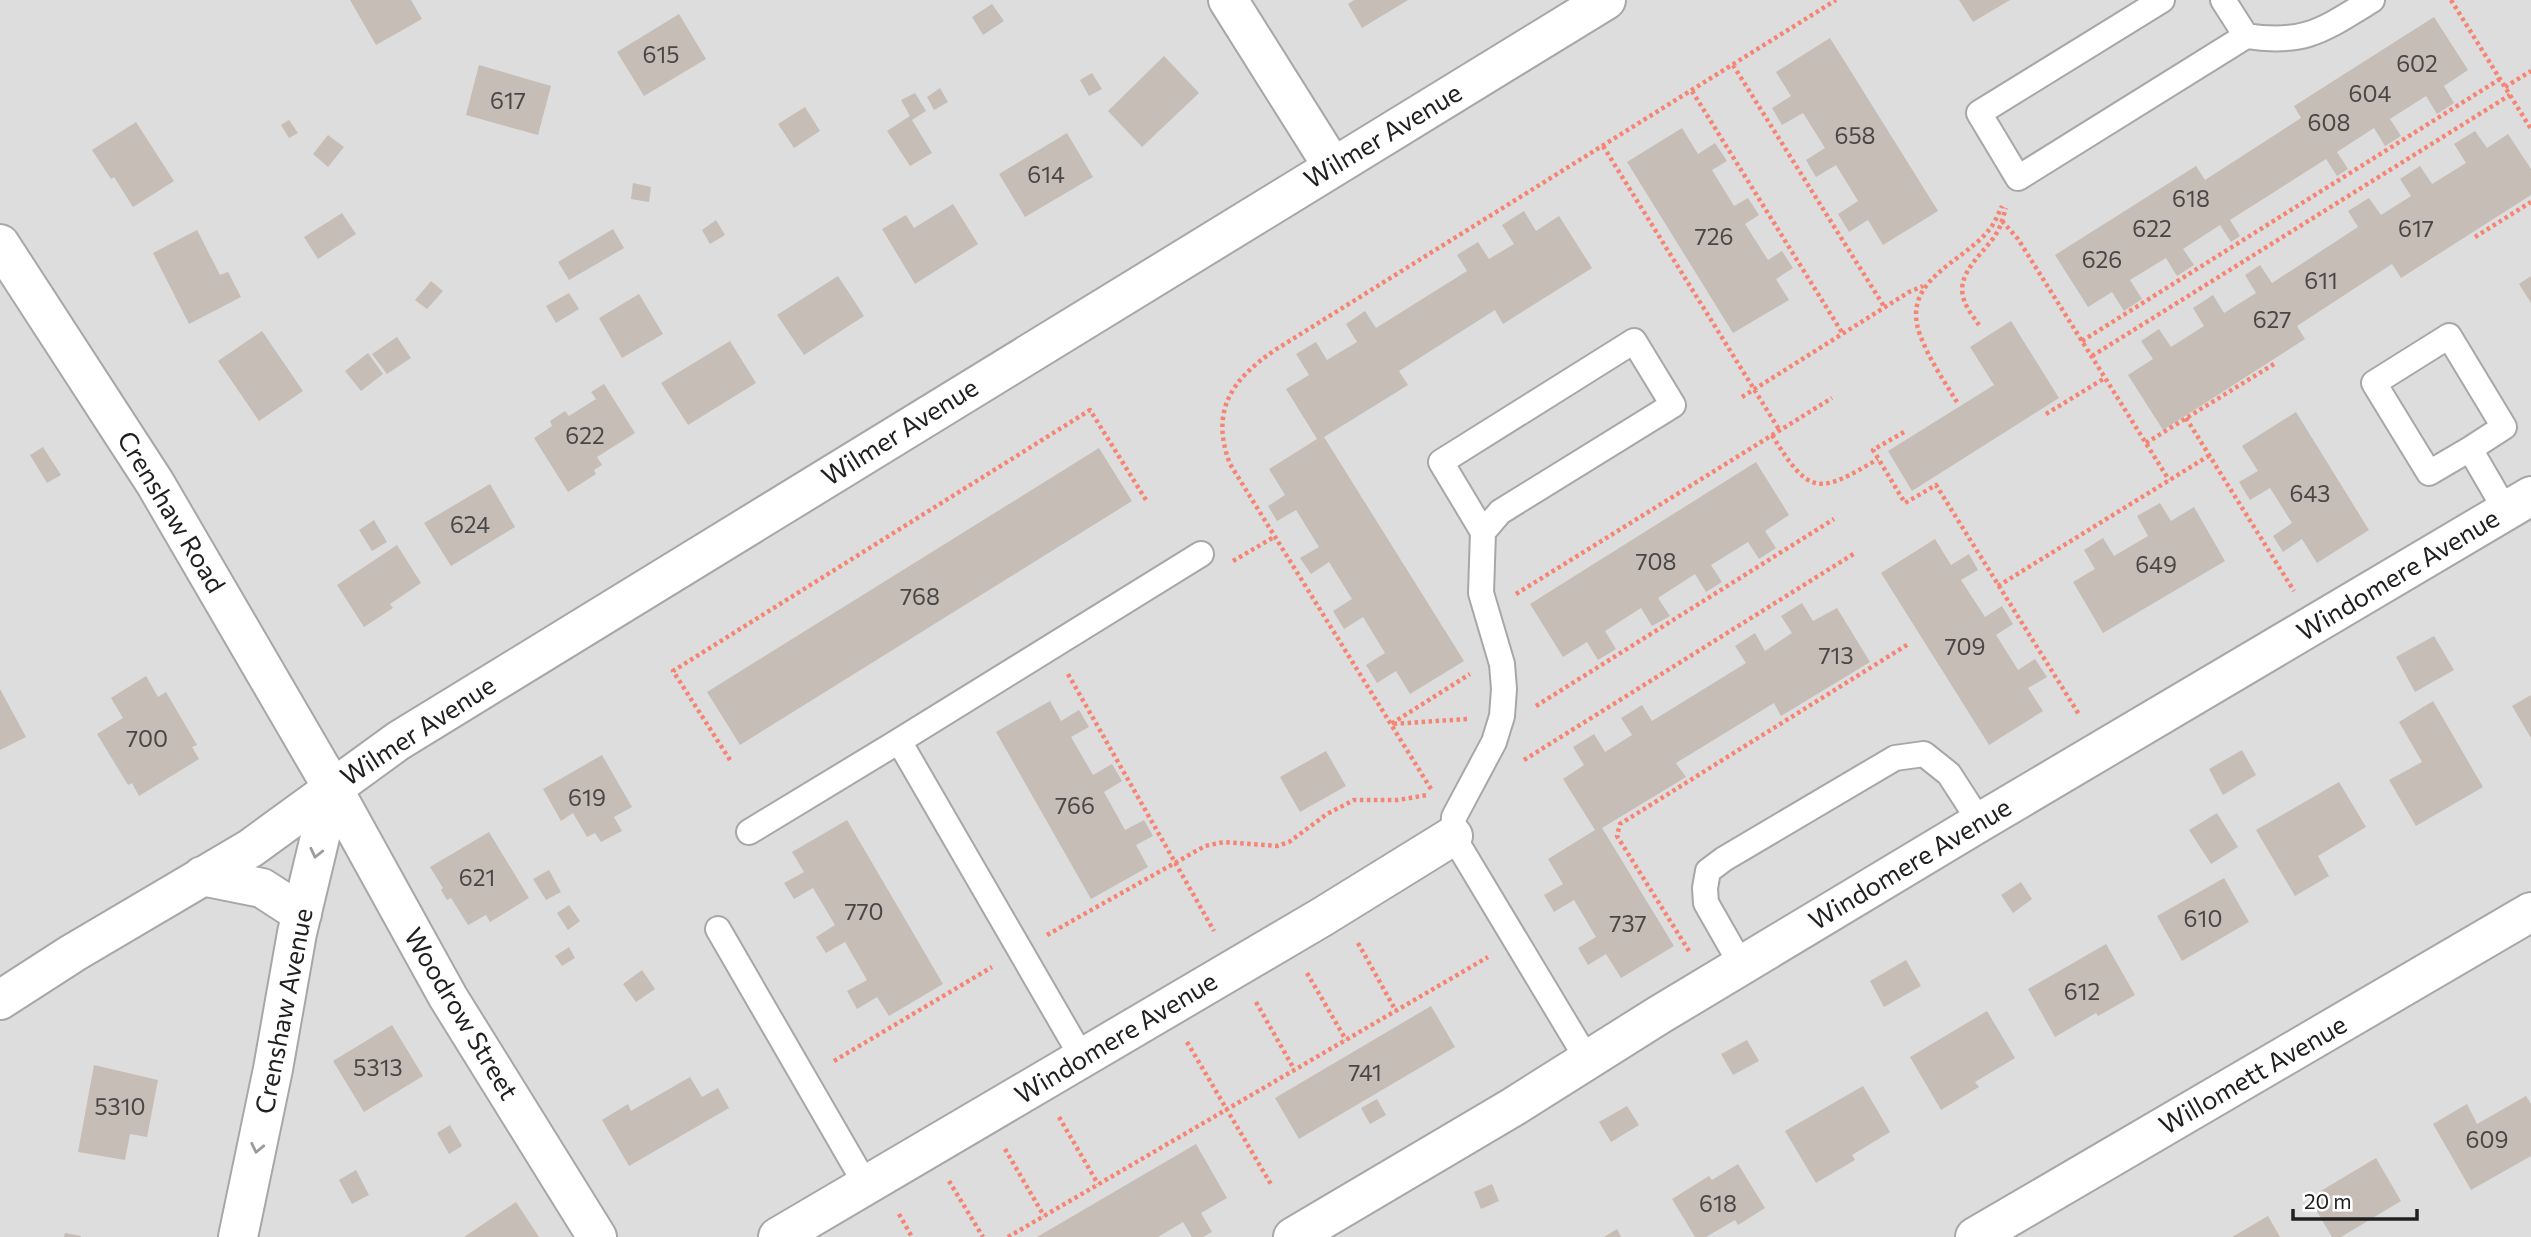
<svg xmlns="http://www.w3.org/2000/svg" width="2531" height="1237" font-family="Commissioner,sans-serif">
<rect width="100%" height="100%" fill="#f0ede7"/>
<path fill="#dedddd" d="M 0,0 L 2531,0 L 2531,1237 L 0,1237 Z"/>
<path fill="#c5bdb6" d="M 350,0 L 411,0 L 422,19 L 376,45 Z
M 1354,0 L 1408,0 L 1362,28 L 1348,4 Z
M 1959,0 L 2010,0 L 1973,22 Z
M 992,4 L 1004,21 L 983,35 L 972,17 Z
M 679,14 L 706,59 L 644,96 L 617,52 Z
M 2434,17 L 2468,70 L 2444,86 L 2454,103 L 2437,114 L 2426,96 L 2390,119 L 2401,136 L 2385,146 L 2374,128 L 2337,152 L 2348,169 L 2337,176 L 2326,159 L 2230,220 L 2240,236 L 2231,242 L 2220,225 L 2183,249 L 2194,265 L 2177,276 L 2166,258 L 2130,280 L 2142,299 L 2124,311 L 2112,292 L 2088,307 L 2055,255 L 2196,166 L 2205,180 L 2301,118 L 2294,106 Z
M 1830,38 L 1938,211 L 1883,245 L 1868,220 L 1849,232 L 1838,214 L 1858,201 L 1836,165 L 1816,177 L 1806,160 L 1825,148 L 1803,113 L 1782,125 L 1772,108 L 1791,96 L 1776,72 Z
M 1164,56 L 1199,93 L 1142,147 L 1108,111 Z
M 479,65 L 551,86 L 538,135 L 466,115 Z
M 1092,73 L 1102,89 L 1089,96 L 1080,80 Z
M 940,88 L 948,102 L 934,110 L 927,97 Z
M 915,93 L 926,111 L 912,120 L 932,153 L 910,166 L 887,131 L 910,116 L 901,100 Z
M 805,107 L 820,131 L 794,148 L 778,124 Z
M 289,120 L 298,133 L 289,138 L 281,125 Z
M 136,122 L 174,181 L 133,207 L 114,177 L 111,179 L 92,150 Z
M 1682,128 L 1698,154 L 1715,143 L 1727,161 L 1712,170 L 1734,206 L 1748,198 L 1759,215 L 1745,224 L 1768,260 L 1782,251 L 1793,268 L 1776,279 L 1789,300 L 1733,333 L 1627,162 Z
M 2475,131 L 2487,148 L 2508,134 L 2531,169 L 2531,195 L 2401,278 L 2392,264 L 2297,326 L 2305,339 L 2163,430 L 2128,375 L 2153,359 L 2141,341 L 2159,329 L 2171,347 L 2204,326 L 2193,308 L 2213,295 L 2224,313 L 2256,293 L 2245,275 L 2260,265 L 2272,283 L 2358,227 L 2348,211 L 2369,198 L 2381,215 L 2411,196 L 2400,179 L 2420,166 L 2432,184 L 2466,163 L 2454,144 Z
M 1067,133 L 1093,177 L 1025,217 L 999,174 Z
M 328,135 L 344,147 L 328,167 L 313,154 Z
M 633,183 L 651,187 L 649,202 L 631,199 Z
M 953,204 L 978,244 L 915,284 L 882,229 L 906,215 L 914,228 Z
M 1524,211 L 1536,231 L 1559,216 L 1592,268 L 1503,324 L 1495,310 L 1399,371 L 1408,385 L 1324,437 L 1464,661 L 1410,694 L 1396,671 L 1377,683 L 1366,665 L 1385,653 L 1363,617 L 1344,629 L 1333,611 L 1352,599 L 1329,562 L 1311,574 L 1300,558 L 1319,547 L 1296,510 L 1277,521 L 1268,506 L 1285,495 L 1269,469 L 1317,439 L 1286,389 L 1309,375 L 1296,354 L 1316,342 L 1327,360 L 1357,342 L 1346,324 L 1365,311 L 1376,328 L 1467,271 L 1457,255 L 1478,242 L 1489,259 L 1514,244 L 1502,225 Z
M 342,213 L 356,234 L 318,259 L 304,237 Z
M 716,220 L 725,235 L 710,244 L 702,230 Z
M 613,229 L 624,248 L 569,280 L 558,262 Z
M 197,230 L 220,275 L 228,272 L 241,297 L 189,324 L 153,253 Z
M 838,276 L 864,316 L 804,355 L 777,315 Z
M 2531,276 L 2531,303 L 2519,284 Z
M 431,281 L 443,291 L 427,309 L 415,300 Z
M 569,293 L 579,309 L 556,323 L 546,306 Z
M 639,294 L 663,334 L 622,358 L 599,318 Z
M 2011,321 L 2059,398 L 1912,491 L 1888,451 L 1994,385 L 1970,347 Z
M 262,331 L 303,391 L 259,421 L 218,361 Z
M 397,337 L 411,358 L 387,374 L 372,354 Z
M 730,341 L 756,383 L 688,425 L 661,383 Z
M 368,353 L 383,374 L 361,391 L 345,371 Z
M 604,384 L 635,433 L 597,457 L 602,465 L 594,470 L 596,474 L 568,492 L 534,438 L 552,426 L 550,421 L 565,411 L 569,416 L 596,399 L 591,392 Z
M 2296,412 L 2369,530 L 2317,563 L 2302,539 L 2283,552 L 2273,536 L 2292,523 L 2270,488 L 2250,500 L 2239,482 L 2258,471 L 2242,446 Z
M 43,447 L 61,475 L 47,483 L 30,455 Z
M 1099,448 L 1132,501 L 740,745 L 707,692 Z
M 1756,462 L 1789,515 L 1765,531 L 1776,548 L 1759,559 L 1748,542 L 1711,565 L 1722,582 L 1706,592 L 1695,574 L 1658,598 L 1670,616 L 1652,626 L 1641,608 L 1605,631 L 1616,649 L 1598,660 L 1587,642 L 1563,657 L 1530,604 Z
M 490,484 L 515,527 L 451,566 L 424,523 Z
M 2160,503 L 2171,521 L 2194,507 L 2225,561 L 2103,633 L 2073,582 L 2095,569 L 2084,550 L 2103,538 L 2114,556 L 2148,536 L 2137,516 Z
M 374,520 L 387,542 L 372,551 L 359,530 Z
M 1935,539 L 1951,565 L 1969,554 L 1978,570 L 1961,580 L 1985,617 L 2002,606 L 2013,624 L 1996,635 L 2018,670 L 2035,659 L 2047,677 L 2028,688 L 2043,711 L 1989,745 L 1881,573 Z
M 397,545 L 421,583 L 390,604 L 393,608 L 364,627 L 337,585 Z
M 1802,603 L 1813,621 L 1837,608 L 1870,662 L 1781,716 L 1774,703 L 1676,763 L 1686,777 L 1602,828 L 1674,946 L 1621,978 L 1606,954 L 1588,965 L 1578,948 L 1596,937 L 1574,900 L 1554,912 L 1544,895 L 1563,884 L 1548,859 L 1595,830 L 1563,779 L 1584,765 L 1573,747 L 1594,734 L 1605,752 L 1632,735 L 1621,718 L 1642,705 L 1652,721 L 1746,663 L 1735,646 L 1755,633 L 1765,651 L 1792,633 L 1781,616 Z
M 2434,636 L 2454,670 L 2415,692 L 2396,657 Z
M 146,676 L 158,697 L 166,692 L 197,745 L 192,747 L 199,759 L 139,796 L 132,783 L 128,785 L 97,734 L 123,718 L 111,698 Z
M 0,689 L 26,737 L 0,750 Z
M 2531,695 L 2531,738 L 2512,706 Z
M 1050,701 L 1061,721 L 1079,710 L 1089,727 L 1071,737 L 1093,775 L 1112,764 L 1122,781 L 1104,792 L 1125,830 L 1144,820 L 1153,836 L 1136,845 L 1148,867 L 1091,899 L 996,732 Z
M 2433,701 L 2483,787 L 2416,826 L 2389,780 L 2422,762 L 2399,722 Z
M 2242,750 L 2256,775 L 2223,795 L 2209,769 Z
M 1326,751 L 1346,786 L 1300,812 L 1280,777 Z
M 602,755 L 632,807 L 614,817 L 622,831 L 601,842 L 595,833 L 587,837 L 573,813 L 561,821 L 543,789 Z
M 2339,782 L 2366,827 L 2318,856 L 2329,876 L 2295,896 L 2256,830 Z
M 2217,813 L 2238,847 L 2211,864 L 2189,830 Z
M 847,820 L 943,984 L 889,1016 L 877,997 L 857,1009 L 847,991 L 867,980 L 845,942 L 826,953 L 816,937 L 835,925 L 813,888 L 794,899 L 784,883 L 804,872 L 792,852 Z
M 489,832 L 529,898 L 490,922 L 486,915 L 468,925 L 451,898 L 447,900 L 441,890 L 443,888 L 430,867 Z
M 549,870 L 561,892 L 546,900 L 533,879 Z
M 2224,878 L 2249,922 L 2182,961 L 2157,916 Z
M 2021,882 L 2032,899 L 2013,913 L 2001,895 Z
M 569,905 L 580,921 L 568,930 L 557,913 Z
M 2106,944 L 2135,995 L 2098,1016 L 2096,1013 L 2055,1037 L 2028,989 Z
M 569,947 L 575,958 L 562,966 L 555,956 Z
M 1906,960 L 1921,986 L 1884,1007 L 1870,981 Z
M 642,970 L 655,989 L 636,1002 L 623,984 Z
M 1431,1006 L 1455,1047 L 1299,1139 L 1275,1098 Z
M 1987,1011 L 2015,1058 L 1975,1082 L 1979,1087 L 1941,1110 L 1910,1057 Z
M 392,1025 L 423,1076 L 364,1112 L 333,1061 Z
M 1747,1040 L 1759,1061 L 1733,1075 L 1721,1054 Z
M 94,1065 L 158,1080 L 147,1137 L 130,1134 L 125,1160 L 78,1152 Z
M 690,1077 L 702,1097 L 718,1088 L 729,1108 L 629,1166 L 602,1120 L 628,1104 L 631,1111 Z
M 1863,1086 L 1890,1132 L 1852,1155 L 1855,1160 L 1816,1183 L 1785,1131 Z
M 2526,1096 L 2531,1104 L 2531,1156 L 2471,1190 L 2433,1124 L 2467,1104 L 2477,1124 Z
M 1377,1099 L 1386,1115 L 1370,1124 L 1361,1108 Z
M 1627,1106 L 1639,1125 L 1611,1142 L 1599,1122 Z
M 450,1125 L 462,1146 L 449,1154 L 437,1133 Z
M 1196,1144 L 1227,1198 L 1201,1213 L 1212,1232 L 1203,1237 L 1192,1237 L 1183,1222 L 1158,1237 L 1037,1237 Z
M 2376,1158 L 2401,1201 L 2341,1237 L 2332,1237 L 2309,1198 Z
M 1738,1164 L 1765,1208 L 1738,1225 L 1735,1220 L 1706,1237 L 1695,1237 L 1672,1199 L 1709,1176 L 1712,1180 Z
M 356,1170 L 369,1195 L 352,1204 L 339,1180 Z
M 1492,1184 L 1499,1201 L 1481,1209 L 1474,1192 Z
M 516,1202 L 539,1237 L 464,1237 Z
M 2268,1216 L 2280,1237 L 2232,1237 Z
M 1617,1229 L 1621,1237 L 1604,1237 Z
M 65,1233 L 81,1236 L 81,1237 L 64,1237 Z"/>
<g fill="none" stroke-linecap="round" stroke-linejoin="round">
<g stroke="#a7a7a7" stroke-width="28">
<path id="lane" d="M 2162,0 L 1979,113 L 2018,178 L 2246,36 C 2305,45 2323,30 2372,0
M 2223,0 L 2246,36
M 2470,449 L 2429,473 L 2374,383 L 2449,336 L 2504,427 L 2470,449 L 2506,511
M 1483,532 L 1441,462 L 1634,341 L 1673,405 L 1500,512 L 1483,532 L 1481,593 L 1502,664 L 1504,689 L 1502,716 L 1494,742 L 1454,817 L 1453,836 L 1587,1059
M 749,832 L 899,741
M 718,929 L 866,1185
M 1742,966 L 1706,903 L 1705,888 L 1708,871 L 1724,859 L 1895,758 L 1924,754 L 1949,774 L 1980,822
M 1083,1059 L 899,741 L 1201,554"/>
</g>
<g stroke="#a7a7a7" stroke-width="42">
<path id="street" d="M 1228,0 L 1333,167
M 0,244 L 155,483 L 332,787 L 448,997 L 597,1237
M 202,876 L 262,888 L 302,914
M 0,1000 L 73,953 L 251,848 L 398,741 L 1606,0
M 238,1237 L 273,1069 L 297,933 L 332,787
M 778,1237 L 1322,917 L 1453,836
M 1293,1237 L 1513,1107 L 1659,1015 L 1980,822 L 2531,496
M 1975,1237 L 2531,912"/>
</g>
<path stroke="#f58473" stroke-width="4.5" stroke-dasharray="3.5 3.5" stroke-linecap="butt" d="M 2451,0 L 2531,129
M 1733,65 L 1885,308
M 2505,87 L 2531,71
M 1692,91 L 1843,334
M 1603,146 L 1780,431
M 2002,221 L 2018,239 L 2169,480
M 2475,237 L 2531,202
M 1979,325 C 1973,316 1965,307 1963,296 C 1957,272 1985,252 1996,234 C 2001,227 2003,216 2006,208
M 2082,341 L 2500,79
M 2092,356 L 2510,95
M 1742,397 L 1909,292 L 1923,286
M 1957,402 C 1944,381 1929,359 1920,335 C 1900,280 1961,264 1989,230 C 1995,223 1998,214 2002,206
M 2046,414 L 2105,378
M 2186,418 L 2294,591
M 1904,432 L 1873,450 L 1905,503 L 1936,485 L 2080,716
M 1772,435 C 1810,497 1819,494 1878,459
M 2146,443 L 2274,364
M 1233,561 L 1274,537
M 1998,586 L 2210,455
M 1516,594 L 1832,398
M 1068,674 L 1214,931
M 1536,706 L 1834,519
M 1467,719 L 1391,724 L 1470,674
M 730,760 L 673,671 L 1090,410 L 1146,500
M 1524,760 L 1855,553
M 1431,789 L 1230,464 C 1210,411 1231,380 1275,350 L 1836,0
M 1047,935 L 1205,846 L 1224,842 L 1277,846 L 1289,842 L 1327,814 L 1354,800 L 1398,800 L 1427,795
M 1358,943 L 1396,1011
M 1689,951 L 1617,836 L 1620,824 L 1910,643
M 1307,973 L 1346,1040
M 1256,1002 L 1294,1069
M 1187,1042 L 1272,1186
M 834,1061 L 992,967
M 1059,1117 L 1098,1184
M 1005,1149 L 1044,1216
M 949,1181 L 983,1237
M 899,1214 L 912,1237
M 1008,1237 L 1488,957"/>
<use href="#lane" stroke="#fff" stroke-width="24"/>
<use href="#street" stroke="#fff" stroke-width="38"/>
</g>
<defs><path id="oneway-chevron" d="M-2-3.5L2.5 0L-2 3.5" fill="none" stroke-width="1.6" stroke-linecap="round" stroke-linejoin="round" transform="scale(1.75)"/></defs>
<g stroke="#9b9b9b">
<use href="#oneway-chevron" transform="translate(316 853) rotate(103)"/>
<use href="#oneway-chevron" transform="translate(257 1148) rotate(102)"/>
</g>
<g text-anchor="middle" stroke-width="7" stroke-linejoin="round" paint-order="stroke">
<g font-size="23" fill="#494746">
<text x="661" y="63">615</text>
<text x="2417" y="72">602</text>
<text x="2370" y="102">604</text>
<text x="508" y="109">617</text>
<text x="2329" y="131">608</text>
<text x="1855" y="144">658</text>
<text x="1046" y="183">614</text>
<text x="2191" y="207">618</text>
<text x="2152" y="237">622</text>
<text x="2416" y="237">617</text>
<text x="1714" y="245">726</text>
<text x="2102" y="268">626</text>
<text x="2321" y="289">611</text>
<text x="2272" y="328">627</text>
<text x="585" y="444">622</text>
<text x="2310" y="502">643</text>
<text x="470" y="533">624</text>
<text x="1656" y="570">708</text>
<text x="2156" y="573">649</text>
<text x="920" y="605">768</text>
<text x="1965" y="655">709</text>
<text x="1836" y="664">713</text>
<text x="147" y="747">700</text>
<text x="587" y="806">619</text>
<text x="1075" y="814">766</text>
<text x="477" y="886">621</text>
<text x="864" y="920">770</text>
<text x="2203" y="927">610</text>
<text x="1628" y="932">737</text>
<text x="2082" y="1000">612</text>
<text x="378" y="1076">5313</text>
<text x="1365" y="1081">741</text>
<text x="120" y="1115">5310</text>
<text x="2487" y="1148">609</text>
<text x="1718" y="1212">618</text>
</g>
<g font-size="26" fill="#202020" stroke="#fff">
<text transform="translate(1383 136) rotate(-31)" y="9">Wilmer Avenue</text>
<text transform="translate(900 432) rotate(-32)" y="9">Wilmer Avenue</text>
<text transform="translate(171 512) rotate(59)" y="9">Crenshaw Road</text>
<text transform="translate(2398 575) rotate(-31)" y="9">Windomere Avenue</text>
<text transform="translate(418 731) rotate(-33)" y="9">Wilmer Avenue</text>
<text transform="translate(1910 864) rotate(-31)" y="9">Windomere Avenue</text>
<text transform="translate(284 1011) rotate(-79)" y="9">Crenshaw Avenue</text>
<text transform="translate(461 1014) rotate(59)" y="9">Woodrow Street</text>
<text transform="translate(1116 1038) rotate(-31)" y="9">Windomere Avenue</text>
<text transform="translate(2253 1075) rotate(-30)" y="9">Willomett Avenue</text>
</g>
</g>
<path d="M2293 1209v10h124v-10" fill="none" stroke="#202020" stroke-width="3.5"/>
<text x="2304" y="1209" font-size="21" fill="#202020" stroke="#ffffff" stroke-width="5" paint-order="stroke">20 m</text>
</svg>
